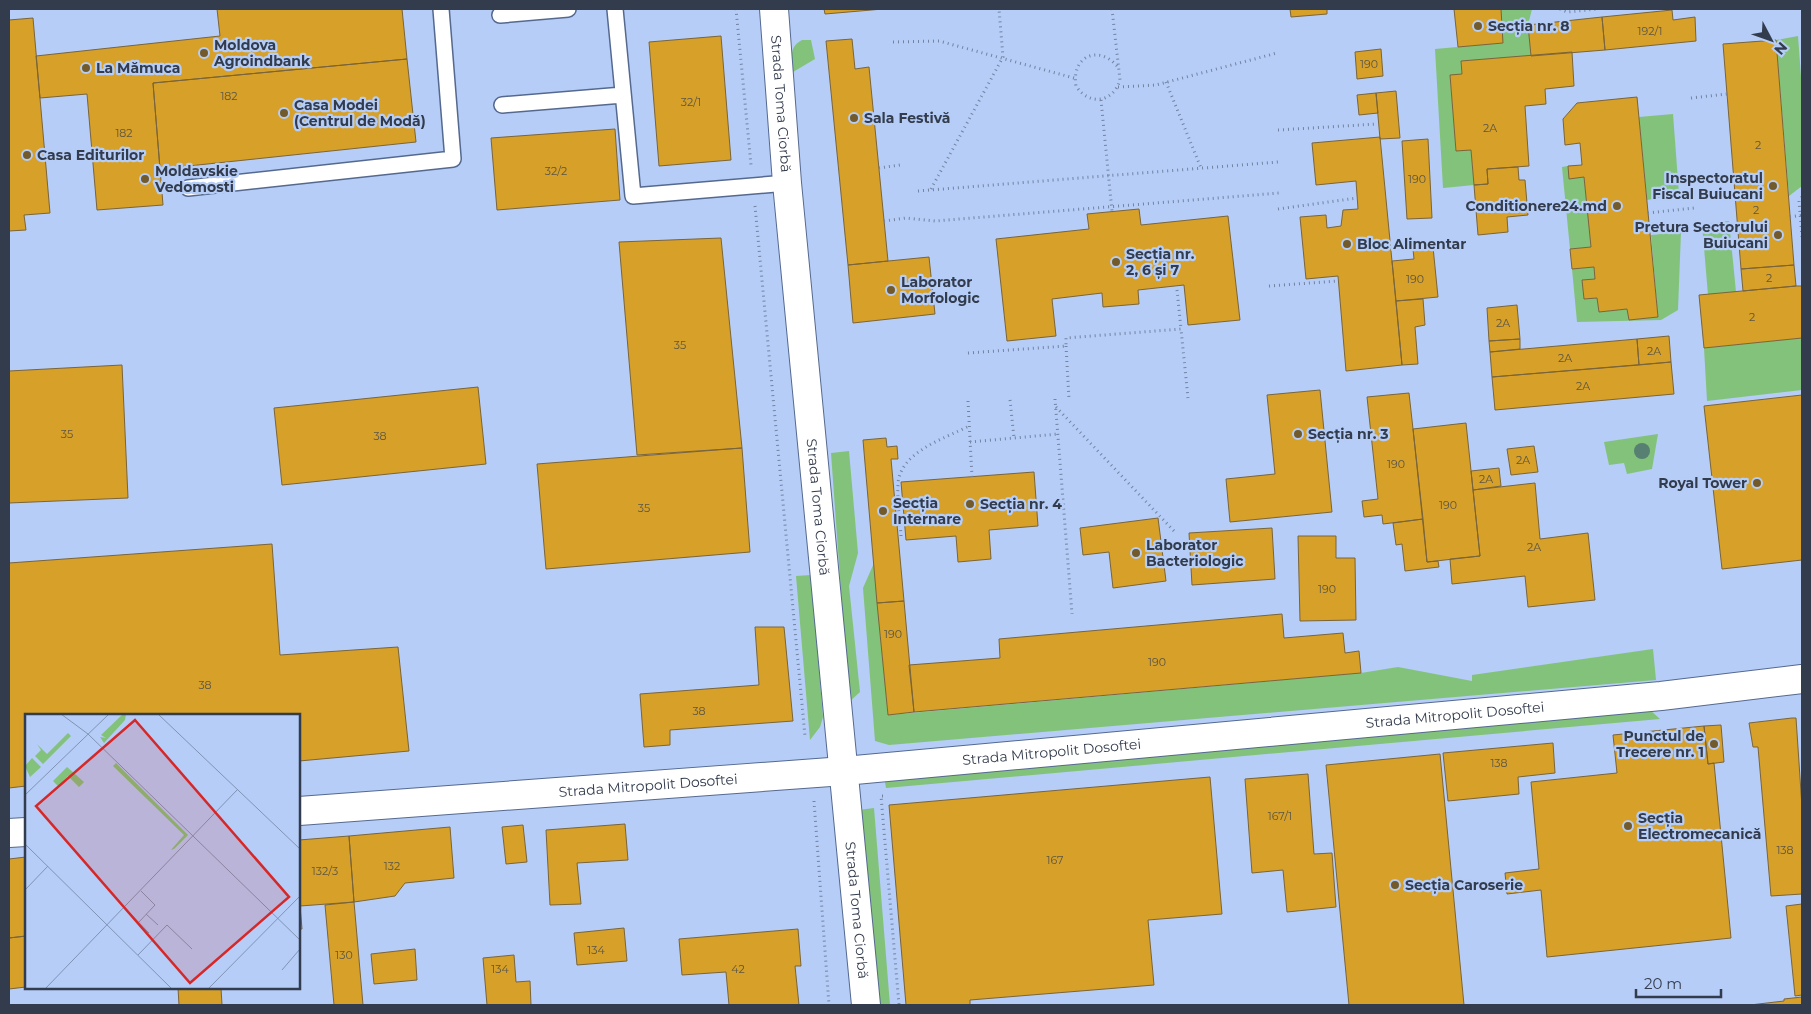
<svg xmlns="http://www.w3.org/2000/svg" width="1811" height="1014" font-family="Montserrat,sans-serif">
<rect width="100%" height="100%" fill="#b5cdf7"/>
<path fill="#83c27b" d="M 1499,9 L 1532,9 L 1528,25 L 1531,56 L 1461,61 L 1462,74 L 1450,76 L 1456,150 L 1471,150 L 1474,185 L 1443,188 L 1435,49 L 1502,43 Z
M 1798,36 L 1802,90 L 1802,186 L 1789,196 L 1776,40 Z
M 802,40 L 811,40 L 815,59 L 793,72 C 792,59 788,47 802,40 Z
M 1673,114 L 1679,194 L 1647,200 L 1639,117 Z
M 1568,166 L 1570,179 L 1584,177 L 1591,247 L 1570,249 L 1562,167 Z
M 1729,221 L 1736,292 L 1708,295 L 1702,224 Z
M 1681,232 L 1678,310 L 1661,320 L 1577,322 L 1572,269 L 1594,267 L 1595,279 L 1582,280 L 1584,299 L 1597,298 L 1599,312 L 1627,309 L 1629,320 L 1658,317 L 1651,235 Z
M 1802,338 L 1802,390 L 1707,401 L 1704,348 Z
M 1658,434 L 1652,469 L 1627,474 L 1624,463 L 1609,465 L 1604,442 Z
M 849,451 L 858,553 L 849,586 L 860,692 L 849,702 L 831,453 Z
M 874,563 L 888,715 L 1361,673 L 1398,667 L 1472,681 L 1472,675 L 1653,649 L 1656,680 L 889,745 L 875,741 L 863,588 Z
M 811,575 L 823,717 L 820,727 L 810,740 L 796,576 Z
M 1650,710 L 1660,719 L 886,788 L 884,776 Z
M 874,808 L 890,1005 L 874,1005 L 859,810 Z"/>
<path fill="#d6a029" stroke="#7a643a" d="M 217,9 L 402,9 L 407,59 L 153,83 L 163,205 L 97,210 L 87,94 L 40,98 L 36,56 L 220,36 Z
M 824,9 L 883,9 L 825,14 Z
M 1290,9 L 1327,9 L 1327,14 L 1291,17 Z
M 1454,9 L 1501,9 L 1503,43 L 1458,47 Z
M 1672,10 L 1673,20 L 1695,17 L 1696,41 L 1605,50 L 1602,17 Z
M 1602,17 L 1605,50 L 1531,56 L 1528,25 Z
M 33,18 L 50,213 L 24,215 L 26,230 L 9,231 L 9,20 Z
M 721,36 L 731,160 L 659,166 L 649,42 Z
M 852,39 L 855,69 L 869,67 L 888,261 L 848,265 L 826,41 Z
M 1776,40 L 1794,265 L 1741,269 L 1723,44 Z
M 1381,49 L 1383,76 L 1357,79 L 1355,52 Z
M 1572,52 L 1574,86 L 1545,89 L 1546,104 L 1525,106 L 1529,166 L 1487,169 L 1488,184 L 1474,185 L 1471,150 L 1456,151 L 1450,75 L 1462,74 L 1461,61 Z
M 407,59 L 416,142 L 160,169 L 153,83 Z
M 1396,91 L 1400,138 L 1380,139 L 1376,93 Z
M 1376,93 L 1378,113 L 1359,115 L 1357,95 Z
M 1637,97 L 1658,317 L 1629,320 L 1627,309 L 1599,312 L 1597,298 L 1584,299 L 1582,280 L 1595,279 L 1594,267 L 1572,269 L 1570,249 L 1591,247 L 1584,177 L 1569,179 L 1568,166 L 1582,165 L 1580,143 L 1565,145 L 1563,119 L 1577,103 Z
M 615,129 L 620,200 L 497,210 L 491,138 Z
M 1380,137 L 1402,365 L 1346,371 L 1338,276 L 1306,279 L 1300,217 L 1326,215 L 1327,228 L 1341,226 L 1343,210 L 1358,209 L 1356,181 L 1316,185 L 1312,143 Z
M 1428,139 L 1432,218 L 1407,219 L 1402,141 Z
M 1518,167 L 1519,180 L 1525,180 L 1528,215 L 1507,217 L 1508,232 L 1478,235 L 1474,185 L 1488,184 L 1487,169 Z
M 1139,209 L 1141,225 L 1228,216 L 1240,320 L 1188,325 L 1184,285 L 1138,290 L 1139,304 L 1103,307 L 1102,293 L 1052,299 L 1056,336 L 1007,341 L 996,239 L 1089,229 L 1087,214 Z
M 721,238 L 742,448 L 637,455 L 619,242 Z
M 1433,247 L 1438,297 L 1396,301 L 1392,261 L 1414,259 L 1413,249 Z
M 929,257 L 935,314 L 853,323 L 848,265 Z
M 1794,265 L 1796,286 L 1743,291 L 1741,269 Z
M 1796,286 L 1802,286 L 1802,338 L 1704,348 L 1699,295 Z
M 1423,299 L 1425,325 L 1415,327 L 1418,364 L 1402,365 L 1396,301 Z
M 1517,305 L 1520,339 L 1489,341 L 1487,308 Z
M 1669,336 L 1671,362 L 1639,365 L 1637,339 Z
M 1520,339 L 1520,349 L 1490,352 L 1489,341 Z
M 1637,339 L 1639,365 L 1492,377 L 1490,352 Z
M 1671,362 L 1674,394 L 1495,410 L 1492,377 Z
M 122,365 L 128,498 L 9,503 L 9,371 Z
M 478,387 L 486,464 L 282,485 L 274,408 Z
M 1320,390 L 1332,512 L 1230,522 L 1226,479 L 1275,474 L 1267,395 Z
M 1409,393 L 1423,519 L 1383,524 L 1382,515 L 1364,517 L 1362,501 L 1378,499 L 1367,397 Z
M 1802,395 L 1802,560 L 1722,569 L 1704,406 Z
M 1466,423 L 1480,556 L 1427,562 L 1413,429 Z
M 886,438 L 887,447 L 897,446 L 898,459 L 891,459 L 904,601 L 877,603 L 863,440 Z
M 1534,446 L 1538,472 L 1511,475 L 1507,449 Z
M 742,448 L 750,552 L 546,569 L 537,464 Z
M 1499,468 L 1501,486 L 1473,490 L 1471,471 Z
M 1034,472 L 1038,526 L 989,530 L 991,559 L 958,562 L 956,536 L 906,540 L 901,482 Z
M 1535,483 L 1540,539 L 1588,533 L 1595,600 L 1528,607 L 1525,576 L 1452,584 L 1450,559 L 1480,556 L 1473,490 Z
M 1158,518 L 1166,581 L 1113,588 L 1109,552 L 1083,555 L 1080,528 Z
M 1423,519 L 1427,562 L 1438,561 L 1439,567 L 1405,571 L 1402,544 L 1396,545 L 1393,523 Z
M 1272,528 L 1275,579 L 1192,585 L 1189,533 Z
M 1298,536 L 1336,536 L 1336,558 L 1355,558 L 1356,620 L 1300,621 Z
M 272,544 L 280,655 L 398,647 L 409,751 L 299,761 L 299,715 L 26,715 L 26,786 L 9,788 L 9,563 Z
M 904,601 L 914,712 L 888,715 L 877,603 Z
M 1282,614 L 1284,638 L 1343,633 L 1345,653 L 1359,651 L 1361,673 L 914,712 L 909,665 L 1000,658 L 999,639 Z
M 755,627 L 784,627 L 793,721 L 670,730 L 670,745 L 644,747 L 640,694 L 759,685 Z
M 1792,718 L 1796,718 L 1802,807 L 1802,894 L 1771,896 L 1758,747 L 1753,747 L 1749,723 Z
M 1721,725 L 1724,762 L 1708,764 L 1704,726 Z
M 1704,726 L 1708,764 L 1714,763 L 1731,938 L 1547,957 L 1541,890 L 1507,894 L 1505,873 L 1539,869 L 1531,782 L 1617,773 L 1613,735 Z
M 1553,743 L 1555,773 L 1518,777 L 1519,794 L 1448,801 L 1443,753 Z
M 1440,754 L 1464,1005 L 1349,1005 L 1326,765 Z
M 1308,774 L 1314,854 L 1332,853 L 1336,907 L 1287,912 L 1283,870 L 1252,873 L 1245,779 Z
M 1210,777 L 1222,914 L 1148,920 L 1154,985 L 970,1000 L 970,1005 L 906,1005 L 889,805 Z
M 625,824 L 628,860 L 577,863 L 581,904 L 550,905 L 546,830 Z
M 523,825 L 527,862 L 506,864 L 502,827 Z
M 450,827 L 454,878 L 405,883 L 395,896 L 354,902 L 349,836 Z
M 349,836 L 354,902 L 300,906 L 302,929 L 299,929 L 299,840 Z
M 26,857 L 26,936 L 9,938 L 9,859 Z
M 354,902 L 363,1005 L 334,1005 L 325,905 Z
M 1802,904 L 1802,995 L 1795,996 L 1786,906 Z
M 624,928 L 627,961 L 577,965 L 574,933 Z
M 798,929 L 801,966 L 795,966 L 799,1005 L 729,1005 L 726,972 L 682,975 L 679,939 Z
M 26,936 L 26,987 L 9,989 L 9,938 Z
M 415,949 L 417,980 L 374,984 L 371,954 Z
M 514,955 L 516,982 L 530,981 L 531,1005 L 487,1005 L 483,958 Z
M 178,988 L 221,988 L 222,1005 L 179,1005 Z
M 1802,997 L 1802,1005 L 1750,1005 L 1784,1001 L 1784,999 Z"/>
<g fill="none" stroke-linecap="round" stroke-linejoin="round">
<g stroke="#55698f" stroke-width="18">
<path id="service" d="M 615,9 L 633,196 L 787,183
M 500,15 L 568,9
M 502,105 L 623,95
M 188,188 L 453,159 L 441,9"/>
</g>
<g stroke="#55698f" stroke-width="30">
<g id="minor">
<path id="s1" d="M 774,9 L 787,183 L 866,1005"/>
<path id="s2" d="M 299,811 L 844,771 L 1661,696 L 1802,679"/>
<path d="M 9,833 L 26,832"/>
</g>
</g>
<path stroke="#7383a0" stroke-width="3" stroke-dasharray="1 4" stroke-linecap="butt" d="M 736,9 L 751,165
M 1112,9 L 1120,80 C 1113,103 1089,106 1076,86 C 1071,57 1098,44 1117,66
M 1560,9 L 1567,12 L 1598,9
M 893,42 L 939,41 L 1074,78
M 1166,82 L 1201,168
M 1118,87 L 1156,85 L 1277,53
M 1691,98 L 1727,94
M 1101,100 L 1112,211
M 1278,130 L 1377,124
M 879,168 L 900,165
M 931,189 L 1003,57 L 999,9
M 918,191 L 1278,162
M 1802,197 L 1799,201 L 1802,237
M 755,206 L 805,736
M 1278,209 L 1357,198
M 1648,213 L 1694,208
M 1790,217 L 1802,215
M 884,221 L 906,218 L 935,221 L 1279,193
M 1269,286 L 1338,281
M 1177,290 L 1181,329
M 1066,346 L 1069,399
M 968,353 L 1066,346 L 1066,338 L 1181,329 L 1188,398
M 1055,399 L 1072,614
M 1010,400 L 1014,438
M 968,401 L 972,477
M 1056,407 L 1174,531
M 970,442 L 1058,434
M 901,536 C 900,519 897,502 898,485 C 899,452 944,439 969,426
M 883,796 L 881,796 L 899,1005
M 814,801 L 829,1005"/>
<use href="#service" stroke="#fff" stroke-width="15"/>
<use href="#minor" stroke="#fff" stroke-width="28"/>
</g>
<circle fill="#577f72" cx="1642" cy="451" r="8"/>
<g fill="#725a2a" stroke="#b5cdf7" stroke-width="2">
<circle cx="1478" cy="26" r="5"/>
<circle cx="204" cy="53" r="5"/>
<circle cx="86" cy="68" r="5"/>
<circle cx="284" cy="113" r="5"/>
<circle cx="854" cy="118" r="5"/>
<circle cx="27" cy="155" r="5"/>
<circle cx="145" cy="179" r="5"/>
<circle cx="1773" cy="186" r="5"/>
<circle cx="1617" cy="206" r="5"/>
<circle cx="1778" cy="235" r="5"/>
<circle cx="1347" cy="244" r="5"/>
<circle cx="1116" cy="262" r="5"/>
<circle cx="891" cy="290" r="5"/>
<circle cx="1298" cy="434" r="5"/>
<circle cx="1757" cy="483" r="5"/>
<circle cx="970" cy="504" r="5"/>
<circle cx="883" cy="511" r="5"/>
<circle cx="1136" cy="553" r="5"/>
<circle cx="1714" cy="744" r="5"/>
<circle cx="1628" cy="826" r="5"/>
<circle cx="1395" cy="885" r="5"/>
</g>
<g text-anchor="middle" stroke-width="4.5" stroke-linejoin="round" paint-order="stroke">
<g font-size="11" fill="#5c5544">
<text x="1650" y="35">192/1</text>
<text x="1369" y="68">190</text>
<text x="229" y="100">182</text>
<text x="691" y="106">32/1</text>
<text x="1490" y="132">2A</text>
<text x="124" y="137">182</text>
<text x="1758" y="149">2</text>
<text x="556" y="175">32/2</text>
<text x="1417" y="183">190</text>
<text x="1756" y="214">2</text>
<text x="1769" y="282">2</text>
<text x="1415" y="283">190</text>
<text x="1752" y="321">2</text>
<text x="1503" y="327">2A</text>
<text x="680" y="349">35</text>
<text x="1654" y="355">2A</text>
<text x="1565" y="362">2A</text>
<text x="1583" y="390">2A</text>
<text x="67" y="438">35</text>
<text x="380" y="440">38</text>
<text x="1523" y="464">2A</text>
<text x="1396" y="468">190</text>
<text x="1486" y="483">2A</text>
<text x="1448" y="509">190</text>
<text x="644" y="512">35</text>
<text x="1534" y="551">2A</text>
<text x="1327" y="593">190</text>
<text x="893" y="638">190</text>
<text x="1157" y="666">190</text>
<text x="205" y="689">38</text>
<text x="699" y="715">38</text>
<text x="1499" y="767">138</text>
<text x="1280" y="820">167/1</text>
<text x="1785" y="854">138</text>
<text x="1055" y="864">167</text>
<text x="392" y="870">132</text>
<text x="325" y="875">132/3</text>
<text x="596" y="954">134</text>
<text x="344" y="959">130</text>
<text x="500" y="973">134</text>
<text x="738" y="973">42</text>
</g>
<g font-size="14" font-weight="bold" fill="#333c4d" stroke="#b5cdf7" text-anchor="start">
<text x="1488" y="31">Secția nr. 8</text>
<text x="214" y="50">Moldova<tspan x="214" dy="16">Agroindbank</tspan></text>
<text x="96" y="73">La Mămuca</text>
<text x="294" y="110">Casa Modei<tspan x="294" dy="16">(Centrul de Modă)</tspan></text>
<text x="864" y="123">Sala Festivă</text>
<text x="37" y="160">Casa Editurilor</text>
<text x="155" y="176">Moldavskie<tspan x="155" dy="16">Vedomosti</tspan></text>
<text x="1763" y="183" text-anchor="end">Inspectoratul<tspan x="1763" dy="16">Fiscal Buiucani</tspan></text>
<text x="1607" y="211" text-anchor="end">Conditionere24.md</text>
<text x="1768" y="232" text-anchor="end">Pretura Sectorului<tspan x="1768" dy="16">Buiucani</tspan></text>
<text x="1357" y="249">Bloc Alimentar</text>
<text x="1126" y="259">Secția nr.<tspan x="1126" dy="16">2, 6 și 7</tspan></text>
<text x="901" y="287">Laborator<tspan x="901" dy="16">Morfologic</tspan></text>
<text x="1308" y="439">Secția nr. 3</text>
<text x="1747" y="488" text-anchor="end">Royal Tower</text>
<text x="893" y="508">Secția<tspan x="893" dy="16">Internare</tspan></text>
<text x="980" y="509">Secția nr. 4</text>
<text x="1146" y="550">Laborator<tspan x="1146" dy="16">Bacteriologic</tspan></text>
<text x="1704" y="741" text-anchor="end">Punctul de<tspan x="1704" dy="16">Trecere nr. 1</tspan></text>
<text x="1638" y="823">Secția<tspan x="1638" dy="16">Electromecanică</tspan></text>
<text x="1405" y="890">Secția Caroserie</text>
</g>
<g font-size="14" fill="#333c4d" stroke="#b5cdf7">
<text dy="5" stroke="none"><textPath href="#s1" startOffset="95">Strada Toma Ciorbă</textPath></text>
<text dy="5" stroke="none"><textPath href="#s1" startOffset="500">Strada Toma Ciorbă</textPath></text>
<text dy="5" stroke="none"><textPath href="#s2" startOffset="1160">Strada Mitropolit Dosoftei</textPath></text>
<text dy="5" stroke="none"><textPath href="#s2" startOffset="755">Strada Mitropolit Dosoftei</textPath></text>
<text dy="5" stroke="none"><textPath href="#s2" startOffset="350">Strada Mitropolit Dosoftei</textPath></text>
<text dy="5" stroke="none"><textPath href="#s1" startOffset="905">Strada Toma Ciorbă</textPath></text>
</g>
</g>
<g transform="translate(25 714)">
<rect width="275" height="275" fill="#b5cdf7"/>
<path d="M 98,0 L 101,0 L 100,6 L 79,29 L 75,23 L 81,24 L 76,21 ZM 43,19 L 46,22 L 18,50 L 10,42 L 16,36 L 12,30 L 22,40 ZM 7,44 L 16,53 L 5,63 L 0,52 ZM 91,49 L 163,121 L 149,135 L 146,136 L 159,121 L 88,52 ZM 42,53 L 59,68 L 54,73 L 43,62 L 33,72 L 28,67 Z" fill="#83c27b"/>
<path fill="none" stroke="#8193b3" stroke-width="1" d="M 36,0 L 63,20 L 275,226M 133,0 L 275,135M 0,81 L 84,0M 0,130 L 147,275M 0,176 L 23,152M 99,193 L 124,219M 121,200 L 133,211M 113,209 L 130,191 L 116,177M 113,241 L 142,211 L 167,235M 257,256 L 275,235M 20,275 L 213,75M 183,275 L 275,182"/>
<path fill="#d62828" fill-opacity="0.15" stroke="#d62828" stroke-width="2.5" d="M 110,6 L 264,183 L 165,269 L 11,92 Z"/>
<rect width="275" height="275" fill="none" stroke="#333c4d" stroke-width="2.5"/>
</g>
<rect width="1811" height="1014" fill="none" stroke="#333c4d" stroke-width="20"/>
<g transform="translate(1771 40) rotate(131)" stroke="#b5cdf7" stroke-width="4" paint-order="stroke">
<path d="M0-4L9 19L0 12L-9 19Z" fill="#333c4d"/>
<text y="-8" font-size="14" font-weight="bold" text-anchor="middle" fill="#333c4d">N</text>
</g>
<path d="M1636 989v8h85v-8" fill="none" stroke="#333c4d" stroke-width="2.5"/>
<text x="1644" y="989" font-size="15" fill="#333c4d" stroke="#b5cdf7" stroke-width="4" paint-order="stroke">20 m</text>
</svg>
